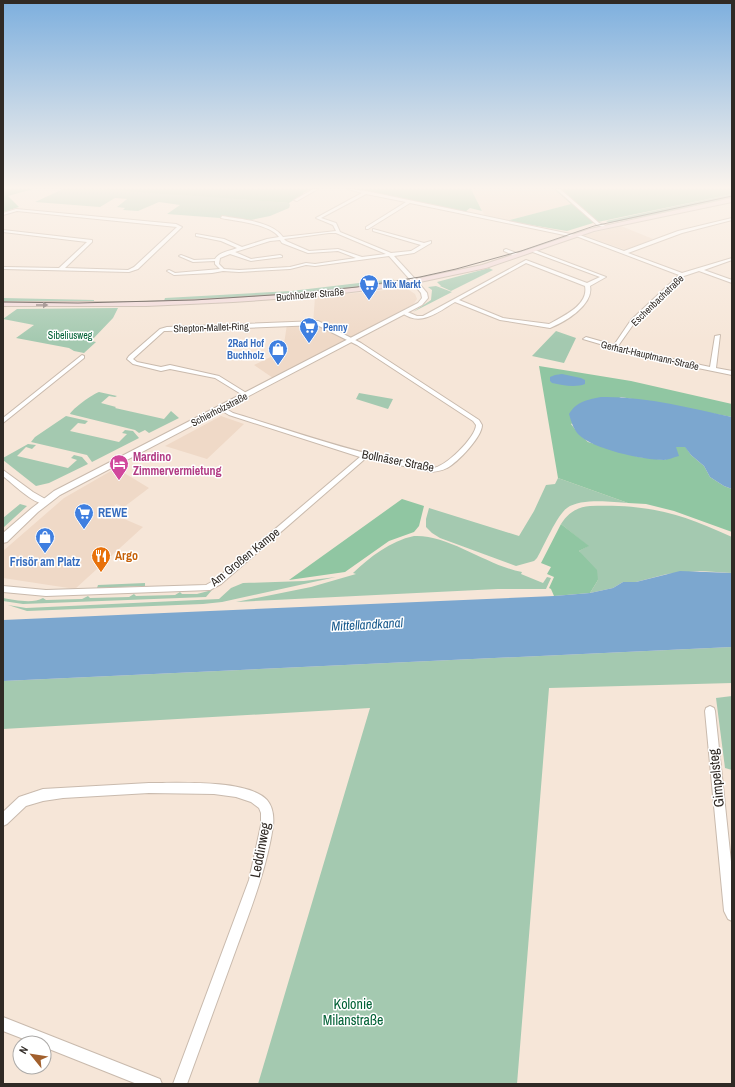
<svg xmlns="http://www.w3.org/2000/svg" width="735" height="1087" font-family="'Archivo Narrow',sans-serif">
<rect width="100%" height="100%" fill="#f6e6d8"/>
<path fill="#efd9c7" d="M 471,189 L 554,189 L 572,204 L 506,221 L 485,216 Z
M 621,226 L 653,239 L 626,250 L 583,235 Z
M 406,288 L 415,294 L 417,299 L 413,305 L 273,378 L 254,365 L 283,351 L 287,324 L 313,324 L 315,297 Z
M 221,416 L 244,424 L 207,459 L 165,446 Z
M 116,468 L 149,488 L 124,507 L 116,504 L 108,512 L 143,527 L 75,589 L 3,578 L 3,551 L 64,498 Z"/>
<path fill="#a4c9b0" d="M 63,189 C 138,189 214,197 289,203 L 290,205 L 289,208 L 270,216 L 251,220 L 222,216 L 220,218 L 167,214 L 180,205 L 159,202 L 138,211 L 123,210 L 125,208 L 117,207 L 127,199 L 115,198 L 100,207 L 35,202 Z
M 732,194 L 732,198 L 643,217 L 609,223 L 606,221 Z
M 489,268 L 493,270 L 451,291 L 440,286 L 441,286 L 437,282 Z
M 393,279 L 395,283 L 294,294 L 164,301 L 165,298 L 291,291 Z
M 436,286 L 452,292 L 413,312 L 431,300 L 432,290 L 428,287 Z
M 3,298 L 94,300 L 94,301 L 106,301 L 105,303 L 3,303 Z
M 118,308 L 113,318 L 91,341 L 96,342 L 84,353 L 74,351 L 69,348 L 16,338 L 34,325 L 3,319 L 17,309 Z
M 556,331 L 576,338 L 564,363 L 532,356 Z
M 99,392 L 117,396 L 115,397 L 109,396 L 101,403 L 116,407 L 115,408 L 164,419 L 171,411 L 179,418 L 149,433 L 145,430 L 139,433 L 135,430 L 70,414 C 73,408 93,394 99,392 Z
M 359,393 L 393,399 L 388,409 L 356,399 Z
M 66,416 L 88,421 L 85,424 L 78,423 L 70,431 L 119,442 L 127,434 L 122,433 L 125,430 L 133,431 L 139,438 L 92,462 L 87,455 L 31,442 L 35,437 Z
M 28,444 L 36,445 L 32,449 L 26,447 L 17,456 L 68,468 L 77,460 L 71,458 L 74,455 L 82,457 L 88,464 L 49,483 L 36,486 L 3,460 L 3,458 Z
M 558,478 L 628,503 C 612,502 581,498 567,508 C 557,515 544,546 537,558 L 534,561 L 516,566 L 440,538 L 432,533 L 426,527 L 426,519 L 429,508 L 519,536 L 534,511 L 546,485 L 555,484 Z
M 20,504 L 27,506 L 3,528 L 3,518 Z
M 590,506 C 648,504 680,513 732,537 L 732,573 L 700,571 L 667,574 L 636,582 L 623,582 L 613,588 L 590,593 L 598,580 L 579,551 L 588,546 L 561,524 C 568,513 577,507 590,506 Z
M 414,536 C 448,534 488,566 522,572 L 521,574 L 543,583 L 547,577 L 551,578 L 546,589 L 498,589 L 236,602 L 311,587 L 356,574 L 353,573 C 370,557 390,541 414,536 Z
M 336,577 L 222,602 L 203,604 L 27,611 L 8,605 L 26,608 L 219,599 L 231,588 L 243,583 L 304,581 Z
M 145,583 L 145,586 L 97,588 L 98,585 Z
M 212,590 L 206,597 L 23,604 L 3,601 L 3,598 C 14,600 33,604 43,598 L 46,600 L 82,599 L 88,596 L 90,598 L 129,597 L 134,594 L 136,596 L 175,595 L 180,592 L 182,594 L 197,594 Z
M 732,647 L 732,683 L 549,688 L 517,1084 L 258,1084 L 370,708 L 3,729 L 3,681 Z
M 732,696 L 732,770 L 725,768 L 716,698 Z"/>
<path fill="#90c6a2" d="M 3,189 L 33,189 L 8,196 L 19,207 L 3,212 Z
M 98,189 L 311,189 L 303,193 L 303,194 L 289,203 Z
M 354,189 L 471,189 L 482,211 L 470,208 L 465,212 Z
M 554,189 L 732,189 L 732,194 L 593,223 L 567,231 L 506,221 L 571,204 Z
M 539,366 L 631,381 L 732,404 L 732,417 L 621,397 L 571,424 L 578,433 L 588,442 L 639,457 L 665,460 L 676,447 L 685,446 L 691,455 L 704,466 L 710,477 L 724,486 L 732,489 L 732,532 L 674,511 L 646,504 L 628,503 L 558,478 Z
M 402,499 L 424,506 L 419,526 L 414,532 L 389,541 L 345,572 L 289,580 Z
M 561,524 L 589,546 L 579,551 L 597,570 L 598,580 L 590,593 L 554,596 L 551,589 L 549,588 L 554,577 L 547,574 L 551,567 L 541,563 Z"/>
<path fill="#7ca7cf" d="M 562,374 L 581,378 L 585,380 L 585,384 C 575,388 562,385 552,383 L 550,381 L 550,377 L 555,375 Z
M 601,397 C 645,396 690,408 732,417 L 732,489 L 724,486 L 710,477 L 704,466 L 691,455 L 685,447 L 676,447 L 679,456 C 674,457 668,460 664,460 C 643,460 592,449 578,434 C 573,428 571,421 569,414 C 577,401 587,400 601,397 Z
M 680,571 L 732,573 L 732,647 L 3,681 L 3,620 L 554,596 L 590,593 L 613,588 L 623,582 L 636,582 Z"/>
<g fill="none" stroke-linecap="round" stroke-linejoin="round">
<g stroke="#c9baad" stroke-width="2">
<path id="minor" d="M 313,189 L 318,189 L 297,201 L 294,200 Z
M 348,189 L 366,191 L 575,235 L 577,234 L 624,251 L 678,231 L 732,218 L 732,220 L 682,233 L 628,253 L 682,273 L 732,258 L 732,260 L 704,270 L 732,280 L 732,283 L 699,271 L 684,276 L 635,322 L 618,346 L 645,353 L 710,367 L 715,336 L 720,335 L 716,368 L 732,371 L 732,375 L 644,357 L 583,339 L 586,337 L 614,345 L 631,320 L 679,275 L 576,236 L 574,237 L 410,203 L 368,229 L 366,229 L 366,227 L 406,202 L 366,194 L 321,218 L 336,223 L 340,232 L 391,253 L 411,251 L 421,245 L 373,231 L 373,229 L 424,243 L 431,241 L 431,243 L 414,253 L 394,256 L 417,281 L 417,283 L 413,283 L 389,256 L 315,266 L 306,265 L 290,269 L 239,272 L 223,271 L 212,273 L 174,275 L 167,271 L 169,270 L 175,273 L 220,269 L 215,264 L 215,261 L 193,262 L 179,256 L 181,255 L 194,260 L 215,259 C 219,252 230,251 237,248 L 221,241 L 196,236 L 196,234 L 224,239 L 242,247 L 267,239 L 279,237 C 270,224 236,221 221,218 L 222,216 C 239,219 272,221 283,237 L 336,231 L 333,225 L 316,218 L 362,193 ZM 329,233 L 336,233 L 386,254 L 362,257 L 338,249 L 309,251 L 286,241 L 284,239 ZM 280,240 L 282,243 L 308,253 L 338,251 L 356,258 L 315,264 L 306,263 L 290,267 L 239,270 L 224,269 L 219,264 L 220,258 L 230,254 L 251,261 L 282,257 L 282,256 L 280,255 L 251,259 L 235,252 L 270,241 Z
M 556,189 L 560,189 L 599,223 L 606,226 L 606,228 L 597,225 Z
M 16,209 L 176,224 L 182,227 L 138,269 L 129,272 L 3,269 L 3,267 L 59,268 L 87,242 L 3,232 L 3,230 L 92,240 L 92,242 L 65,268 L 128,270 L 134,267 L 177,227 L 17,211 L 3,215 L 3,213 Z
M 506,249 L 519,254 L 519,255 L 515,256 L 504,251 L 504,250 Z
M 532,249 L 606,277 L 590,286 C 594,305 565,322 550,328 L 500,320 L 455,302 C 438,312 421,327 402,313 L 405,311 L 417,316 L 423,316 L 526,260 L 587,283 L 600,277 L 530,251 L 530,250 ZM 526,263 L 585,286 C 589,305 563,316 549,324 L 503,318 L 459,300 Z
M 318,321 L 361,343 L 479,420 L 482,425 C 482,437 458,462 447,468 C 442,471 437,471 432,472 L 366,458 L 221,584 L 210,590 L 46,596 L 3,592 L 3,586 L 46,590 L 206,585 L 215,580 L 360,457 L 229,415 L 219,409 L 219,407 L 223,407 L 233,413 C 286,429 339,448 394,460 C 405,462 421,468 432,468 C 445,468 476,437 476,425 L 473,421 L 357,345 L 317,325 L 167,331 L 164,331 L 133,359 L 137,362 L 161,367 L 170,365 L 219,376 L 248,394 L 249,395 L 246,397 L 215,378 L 170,369 L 161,371 L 133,364 L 127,359 L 129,356 L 160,329 L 167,327 Z
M 82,355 L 84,356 L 84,358 L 3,423 L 3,418 Z
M 3,470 L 33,492 L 47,500 L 48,502 L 47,504 C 35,506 12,483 3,476 Z
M 710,706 L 714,708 L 715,711 L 732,871 L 732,921 L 728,919 L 724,911 L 705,711 L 706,708 Z
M 149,783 C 176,783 248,779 267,800 C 273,807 274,817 273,826 C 267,867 252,906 238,944 C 221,991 204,1037 187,1084 L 173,1084 L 249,880 L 261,825 L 261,813 L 259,808 L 251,802 L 236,797 L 214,794 L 149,793 L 63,798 L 43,801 L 26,806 L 7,824 L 3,826 L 3,812 L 19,797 L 43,789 Z
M 3,1017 L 160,1079 L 162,1084 L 137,1084 L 44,1047 L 44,1043 L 34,1043 L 3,1031 Z"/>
</g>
<g stroke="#c9baad" stroke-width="2">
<path id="tertiary" d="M 413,281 L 417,281 L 427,293 L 428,298 L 422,305 L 60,495 L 38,512 L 7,542 L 3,543 L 3,533 L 32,508 L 54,491 L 418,303 L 422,298 L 421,293 L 412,282 Z"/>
</g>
<g stroke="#c9baad" stroke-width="2">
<path id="secondary" d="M 732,198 L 732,202 L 594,231 L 486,268 L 401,286 L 318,296 L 233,302 L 146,306 L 3,306 L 3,302 L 146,302 L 233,298 L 318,292 L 401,282 L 482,265 L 590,229 Z"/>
</g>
<use href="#minor" fill="#fff" fill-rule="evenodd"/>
<use href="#tertiary" fill="#fff" fill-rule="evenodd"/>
<use href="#secondary" fill="#f2dada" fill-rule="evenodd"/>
<path stroke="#574f49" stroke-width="1" d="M 3,302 L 78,303 L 194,300 L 288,294 L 357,287 L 420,277 L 456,269 L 521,251 L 594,226 L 732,196"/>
</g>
<defs><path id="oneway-solid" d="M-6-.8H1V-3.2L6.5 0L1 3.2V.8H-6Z"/></defs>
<use fill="#918280" href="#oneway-solid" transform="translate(42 305)"/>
<linearGradient id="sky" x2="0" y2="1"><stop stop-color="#7dafde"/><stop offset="0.55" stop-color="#fbf4ed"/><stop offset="1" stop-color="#fbf4ed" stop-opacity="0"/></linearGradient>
<rect width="735" height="341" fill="url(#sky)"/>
<defs>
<g id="supermarket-pin" transform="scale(1)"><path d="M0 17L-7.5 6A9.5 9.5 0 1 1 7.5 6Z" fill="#3f7fe0" stroke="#fff"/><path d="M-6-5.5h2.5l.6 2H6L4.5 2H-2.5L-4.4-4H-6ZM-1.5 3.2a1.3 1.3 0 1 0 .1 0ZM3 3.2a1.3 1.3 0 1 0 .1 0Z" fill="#fff"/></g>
<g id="shop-pin" transform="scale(1)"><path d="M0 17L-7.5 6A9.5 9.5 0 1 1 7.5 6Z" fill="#3f7fe0" stroke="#fff"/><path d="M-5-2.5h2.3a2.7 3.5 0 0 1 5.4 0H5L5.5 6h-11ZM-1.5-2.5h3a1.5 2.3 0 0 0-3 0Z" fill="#fff"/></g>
<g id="hotel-pin" transform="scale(1)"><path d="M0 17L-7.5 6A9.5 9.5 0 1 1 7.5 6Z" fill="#d1479c" stroke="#fff"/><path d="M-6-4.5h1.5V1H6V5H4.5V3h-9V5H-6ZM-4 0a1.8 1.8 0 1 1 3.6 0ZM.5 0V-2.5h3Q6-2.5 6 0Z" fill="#fff"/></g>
<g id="restaurant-pin" transform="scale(1)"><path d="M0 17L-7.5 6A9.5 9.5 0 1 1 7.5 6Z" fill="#e8710a" stroke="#fff"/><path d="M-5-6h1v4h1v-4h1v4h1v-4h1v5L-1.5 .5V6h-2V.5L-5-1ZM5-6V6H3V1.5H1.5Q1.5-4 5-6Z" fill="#fff"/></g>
</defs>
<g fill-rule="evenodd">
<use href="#supermarket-pin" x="369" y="284"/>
<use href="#supermarket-pin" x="309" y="327"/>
<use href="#shop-pin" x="278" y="349"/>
<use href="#hotel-pin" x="119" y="464"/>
<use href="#supermarket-pin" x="84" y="513"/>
<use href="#shop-pin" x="45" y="537"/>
<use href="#restaurant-pin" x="101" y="556"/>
</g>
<g text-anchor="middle" stroke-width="3" stroke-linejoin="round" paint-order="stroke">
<g font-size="10" font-weight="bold" fill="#366cbe" stroke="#fff" text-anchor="start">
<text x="383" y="288">Mix Markt</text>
<text x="323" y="331">Penny</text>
<text x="264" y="347" text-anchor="end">2Rad Hof<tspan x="264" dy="12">Buchholz</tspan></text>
</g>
<g font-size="10" fill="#302a25" stroke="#fff">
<text transform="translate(310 294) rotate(-5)" y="4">Buchholzer Straße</text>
<text transform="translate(657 300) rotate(-44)" y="4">Eschenbachstraße</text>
<text transform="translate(211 327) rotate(-2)" y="4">Shepton-Mallet-Ring</text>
<text transform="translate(650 355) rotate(13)" y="4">Gerhart-Hauptmann-Straße</text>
<text transform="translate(219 409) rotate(-27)" y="4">Schierholzstraße</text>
</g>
<g font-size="10" fill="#016035" stroke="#fff">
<text x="70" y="339">Sibeliusweg</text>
</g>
<g font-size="12" font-weight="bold" fill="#b23c85" stroke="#fff" text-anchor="start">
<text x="133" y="461">Mardino<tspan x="133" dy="14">Zimmervermietung</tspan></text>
</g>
<g font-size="12" fill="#302a25" stroke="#fff">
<text transform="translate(398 461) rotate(11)" y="4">Bollnäser Straße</text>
<text transform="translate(245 557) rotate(-39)" y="4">Am Großen Kampe</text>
</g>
<g font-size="12" font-weight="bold" fill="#366cbe" stroke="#fff" text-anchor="start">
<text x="98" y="517">REWE</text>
<text x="45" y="566" text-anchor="middle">Frisör am Platz</text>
</g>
<g font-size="12" font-weight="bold" fill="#c56008" stroke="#fff" text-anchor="start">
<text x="115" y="560">Argo</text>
</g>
<g font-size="13" font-style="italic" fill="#17598c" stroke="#fff">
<text transform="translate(367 624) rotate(-3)" y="5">Mittellandkanal</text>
</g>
<g font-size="14" fill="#302a25" stroke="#fff">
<text transform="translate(716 778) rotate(-96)" y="5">Gimpelsteg</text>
<text transform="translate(260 850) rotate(-79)" y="5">Leddinweg</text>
</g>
<g font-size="14" fill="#016035" stroke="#fff">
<text x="353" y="1009">Kolonie<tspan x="353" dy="16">Milanstraße</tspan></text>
</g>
</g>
<rect width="735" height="1087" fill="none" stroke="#302a25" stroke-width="8"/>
<g transform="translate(32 1055) rotate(300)"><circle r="19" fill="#ffffff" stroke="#acaaa8"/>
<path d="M0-3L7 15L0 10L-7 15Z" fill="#a2602d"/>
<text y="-6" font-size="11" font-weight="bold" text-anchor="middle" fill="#302a25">N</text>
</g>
</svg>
